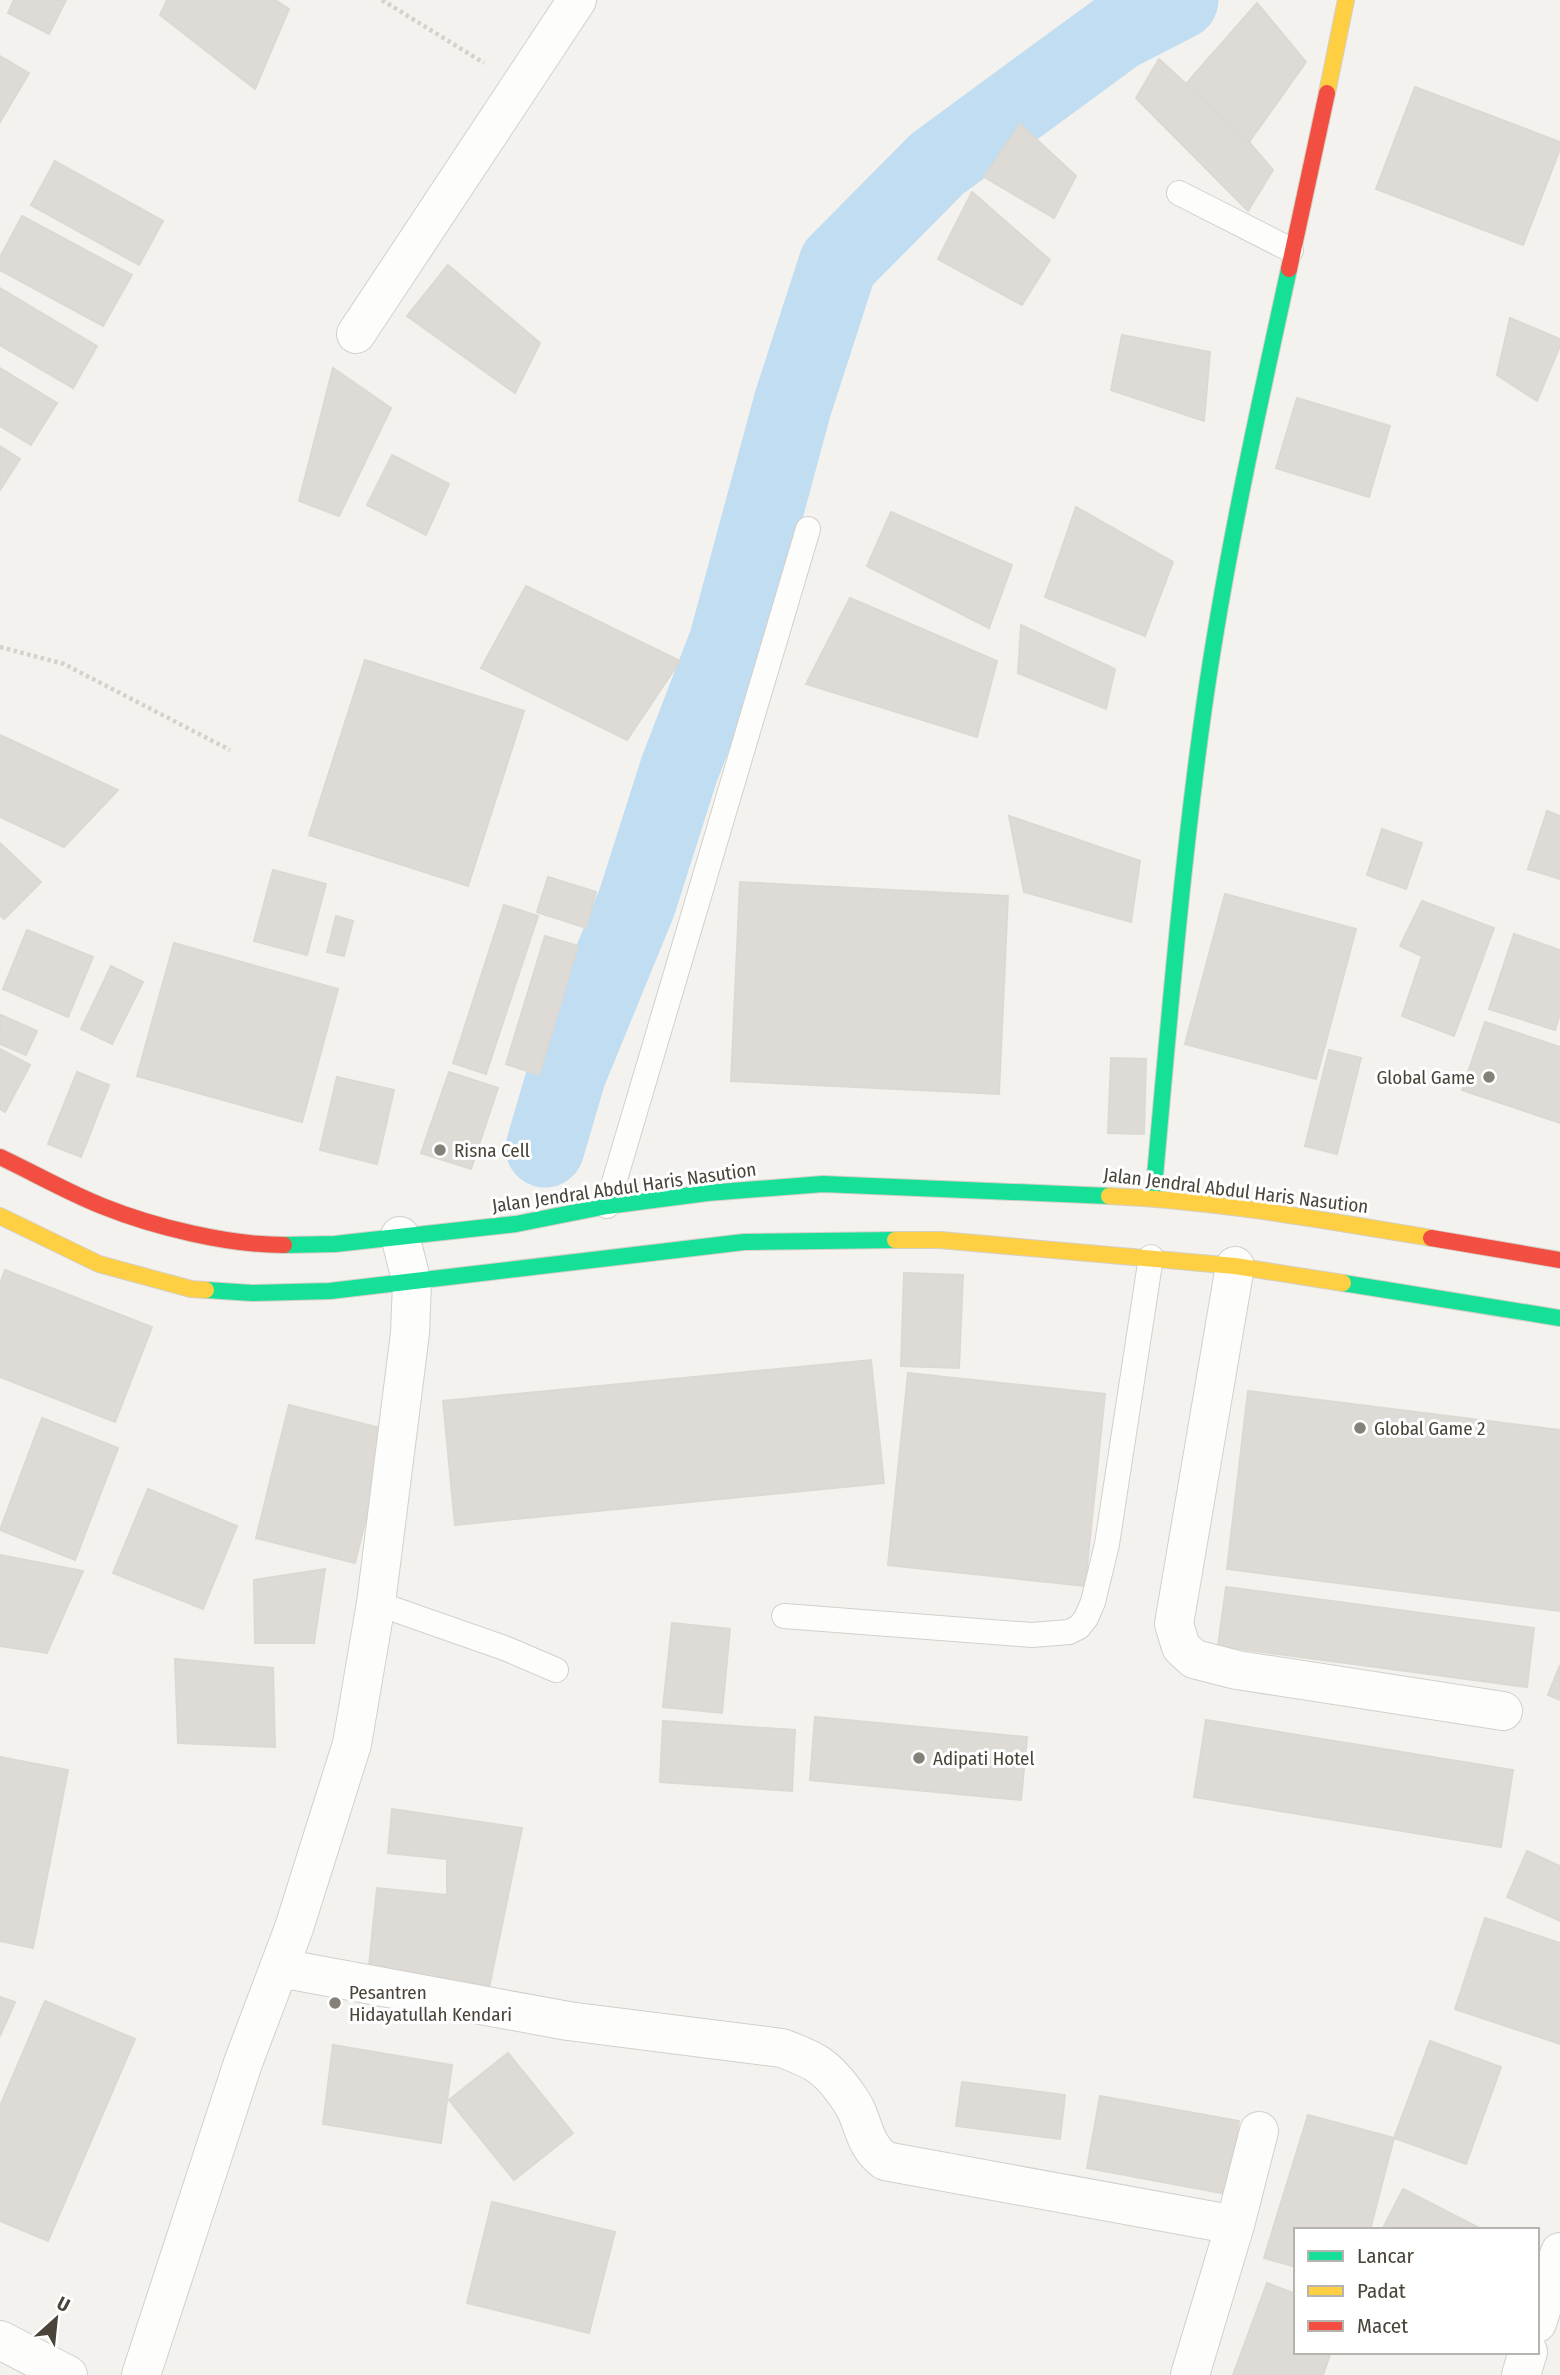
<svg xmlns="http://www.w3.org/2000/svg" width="1560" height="2375" font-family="'Fira Sans Condensed',sans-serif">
<rect width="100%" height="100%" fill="#f4f2ee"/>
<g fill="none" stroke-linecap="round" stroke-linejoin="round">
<path stroke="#c0ddf1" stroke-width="79" d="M 545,1148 L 567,1073 L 637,902 L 679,770 L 728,643 L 793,403 L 838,264 L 937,164 L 1117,32 L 1179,0"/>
</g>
<path fill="#dedbd6" stroke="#dcd9d4" stroke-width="2" d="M 14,0 L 66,0 L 49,34 L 8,13 Z
M 167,0 L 275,0 L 289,9 L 255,89 L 160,15 Z
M 1257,3 L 1306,62 L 1249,142 L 1186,84 Z
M 0,56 L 29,73 L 0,122 Z
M 1159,59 L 1249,142 L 1273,170 L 1248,211 L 1136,98 Z
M 1415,87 L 1560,142 L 1560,149 L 1523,245 L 1376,189 Z
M 1020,124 L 1076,176 L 1054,218 L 984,177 Z
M 55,161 L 163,221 L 139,265 L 31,205 Z
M 972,192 L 1050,260 L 1022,305 L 938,259 Z
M 22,216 L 132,275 L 103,326 L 0,270 L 0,257 Z
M 448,265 L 540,343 L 515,393 L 407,316 Z
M 0,288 L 97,346 L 73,388 L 0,345 Z
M 1510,318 L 1560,339 L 1560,346 L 1537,401 L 1497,375 Z
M 1122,335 L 1210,352 L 1204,421 L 1111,390 Z
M 0,368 L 57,403 L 31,445 L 0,426 Z
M 333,368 L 391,408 L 339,516 L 299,501 Z
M 1297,398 L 1390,426 L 1369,497 L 1276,468 Z
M 0,446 L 20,459 L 0,490 Z
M 392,455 L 449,484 L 426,535 L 367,505 Z
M 1076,507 L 1173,562 L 1145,636 L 1045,597 Z
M 891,512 L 1012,565 L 989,628 L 867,566 Z
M 526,586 L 680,661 L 627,740 L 481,668 Z
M 850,598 L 997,661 L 977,737 L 806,684 Z
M 1021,625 L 1115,669 L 1106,709 L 1018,673 Z
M 365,660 L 524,711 L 468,886 L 309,835 Z
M 0,735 L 118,790 L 64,847 L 0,817 Z
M 1547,811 L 1560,816 L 1560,879 L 1528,869 Z
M 1009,816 L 1140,861 L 1131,922 L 1024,892 Z
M 1382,829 L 1422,843 L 1406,889 L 1367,875 Z
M 0,843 L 41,882 L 4,919 L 0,915 Z
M 273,870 L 326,884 L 307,955 L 254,941 Z
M 548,877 L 596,892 L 586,928 L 537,912 Z
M 740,882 L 1008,896 L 999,1094 L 731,1081 Z
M 1225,894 L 1356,929 L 1316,1079 L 1185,1044 Z
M 1422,901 L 1494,928 L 1454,1036 L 1402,1016 L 1422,956 L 1400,946 Z
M 504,905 L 538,916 L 486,1074 L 453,1063 Z
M 336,916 L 353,921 L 344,956 L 327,952 Z
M 27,930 L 93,957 L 68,1017 L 3,989 Z
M 1514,934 L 1560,950 L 1560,1014 L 1555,1030 L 1489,1009 Z
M 545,936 L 578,946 L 539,1075 L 506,1064 Z
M 174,943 L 338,989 L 302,1122 L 137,1076 Z
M 111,966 L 143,982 L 112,1044 L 81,1029 Z
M 1,1015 L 37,1031 L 26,1055 L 0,1044 Z
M 1485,1022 L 1560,1047 L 1560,1123 L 1462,1090 Z
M 0,1049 L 30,1065 L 5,1112 L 0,1109 Z
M 1329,1050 L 1361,1058 L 1337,1154 L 1305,1146 Z
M 1111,1058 L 1146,1059 L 1144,1134 L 1108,1133 Z
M 77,1072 L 109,1085 L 81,1157 L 48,1144 Z
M 449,1072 L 498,1088 L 471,1169 L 421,1153 Z
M 337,1077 L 394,1090 L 377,1164 L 320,1150 Z
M 5,1270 L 152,1327 L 115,1422 L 0,1377 L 0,1284 Z
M 904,1273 L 963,1275 L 959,1368 L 901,1366 Z
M 871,1360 L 884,1483 L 455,1525 L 443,1401 Z
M 908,1373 L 1105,1394 L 1085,1586 L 888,1565 Z
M 1248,1391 L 1560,1430 L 1560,1611 L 1227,1569 Z
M 289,1405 L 388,1430 L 355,1563 L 256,1538 Z
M 42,1418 L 118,1448 L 75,1560 L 0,1530 Z
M 148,1489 L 237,1526 L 203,1609 L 113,1573 Z
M 0,1555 L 83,1571 L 47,1653 L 0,1646 Z
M 325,1569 L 314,1643 L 255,1643 L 254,1580 Z
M 1226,1587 L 1534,1628 L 1527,1687 L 1218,1646 Z
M 672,1623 L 730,1629 L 722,1713 L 663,1707 Z
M 175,1659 L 273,1668 L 275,1747 L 178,1743 Z
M 1560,1665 L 1560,1700 L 1548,1695 Z
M 815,1717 L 1027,1737 L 1021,1800 L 810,1780 Z
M 1206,1720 L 1513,1770 L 1501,1847 L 1194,1797 Z
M 663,1721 L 795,1730 L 792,1791 L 660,1782 Z
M 0,1757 L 68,1770 L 33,1948 L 0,1941 Z
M 392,1809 L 522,1828 L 489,1988 L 368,1975 L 377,1888 L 447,1895 L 447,1859 L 388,1853 Z
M 1527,1851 L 1560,1866 L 1560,1921 L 1507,1897 Z
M 1485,1918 L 1560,1943 L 1560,2044 L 1455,2009 Z
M 0,1997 L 15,2002 L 0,2036 Z
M 45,2001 L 135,2039 L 48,2241 L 0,2221 L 0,2106 Z
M 1430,2041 L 1501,2067 L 1466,2164 L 1394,2138 Z
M 333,2045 L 452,2065 L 441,2143 L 323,2124 Z
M 508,2053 L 573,2133 L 514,2180 L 449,2100 Z
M 962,2082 L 1065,2095 L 1060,2139 L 956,2126 Z
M 1100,2096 L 1239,2121 L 1227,2194 L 1087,2168 Z
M 1308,2115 L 1394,2138 L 1370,2230 L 1296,2230 L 1296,2267 L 1264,2258 Z
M 1403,2189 L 1483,2230 L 1382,2230 Z
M 492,2202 L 615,2232 L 589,2333 L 467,2303 Z
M 1267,2283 L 1296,2294 L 1296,2352 L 1331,2352 L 1323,2375 L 1233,2375 Z"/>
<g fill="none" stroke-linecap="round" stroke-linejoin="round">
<g stroke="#d2d0cb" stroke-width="26">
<path id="lane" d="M 1179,193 L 1291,250
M 607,1206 L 808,529
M 376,1603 L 507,1649 L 556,1670
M 784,1616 L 1032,1635 L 1069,1632 L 1079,1627 L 1086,1618 L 1093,1602 L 1107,1544 L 1151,1257"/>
</g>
<g stroke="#d2d0cb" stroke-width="40">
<path id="street" d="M 356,334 L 577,0
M 1235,1266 L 1174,1624 L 1181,1647 L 1194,1659 L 1237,1670 L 1503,1711
M 280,1968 L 568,2021 L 782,2048 C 813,2060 824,2064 844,2091 C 848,2097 853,2103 856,2110 C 865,2130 866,2147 885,2161 L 1235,2225 L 1190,2375
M 1235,2225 L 1259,2131
M 1537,2323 L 1560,2252
M 0,2340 L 68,2375
M 141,2375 L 243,2063 L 294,1928 L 352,1744 L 376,1603 L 410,1333 L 412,1283 L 400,1236
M 1521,2375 L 1528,2352"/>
</g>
<g stroke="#d3cfc5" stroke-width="18">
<path id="fast" d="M 1153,1198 C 1168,1034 1181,870 1204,707 C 1225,560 1257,414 1289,269
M 284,1245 L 335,1244 L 516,1224 L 607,1206 L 707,1193 L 823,1184 L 1109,1196
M 1343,1283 L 1560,1318
M 206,1290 L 252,1293 L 330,1291 L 744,1242 L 895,1240"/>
</g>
<g stroke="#d3cfc5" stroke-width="18">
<path id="slow" d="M 1327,93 L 1346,0
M 1109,1196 C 1217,1201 1324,1220 1431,1238
M 0,1216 L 99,1264 L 191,1289 L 206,1290
M 895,1240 L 940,1240 L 1235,1266 L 1343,1283"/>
</g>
<g stroke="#d3cfc5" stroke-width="18">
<path id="jam" d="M 1289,269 L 1327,93
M 0,1157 C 34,1173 67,1192 102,1206 C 154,1227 228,1245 284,1245
M 1431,1238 L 1560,1260"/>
</g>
<path stroke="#d3d2cc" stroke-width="4.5" stroke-dasharray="3.5 3.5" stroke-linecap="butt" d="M 382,0 L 484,63
M 0,647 L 64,664 L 230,750"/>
<use href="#lane" stroke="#fdfdfc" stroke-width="24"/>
<use href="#street" stroke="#fdfdfc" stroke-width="38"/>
<use href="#fast" stroke="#16e098" stroke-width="16"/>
<use href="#slow" stroke="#ffcf43" stroke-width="16"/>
<use href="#jam" stroke="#f24e42" stroke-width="16"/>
</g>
<g fill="#868178" stroke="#fff" stroke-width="2.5">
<circle cx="1489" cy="1077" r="7"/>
<circle cx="440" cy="1150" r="7"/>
<circle cx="1360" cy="1428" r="7"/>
<circle cx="919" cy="1758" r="7"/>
<circle cx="335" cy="2003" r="7"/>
</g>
<g text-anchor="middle" stroke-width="6" stroke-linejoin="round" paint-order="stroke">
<g font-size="19" fill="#4b4439" stroke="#fff" text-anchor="start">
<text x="1475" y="1084" text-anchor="end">Global Game</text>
<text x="454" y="1157">Risna Cell</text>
<text x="1374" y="1435">Global Game 2</text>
<text x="933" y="1765">Adipati Hotel</text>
<text x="349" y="1999">Pesantren<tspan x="349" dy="22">Hidayatullah Kendari</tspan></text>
</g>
<g font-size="19" fill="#4b4439" stroke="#fff">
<text transform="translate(624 1187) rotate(-8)" y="7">Jalan Jendral Abdul Haris Nasution</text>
<text transform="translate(1236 1190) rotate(7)" y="7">Jalan Jendral Abdul Haris Nasution</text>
</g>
</g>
<rect x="1294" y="2228" width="245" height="126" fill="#ffffff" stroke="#b7b4b0" stroke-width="2"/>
<rect x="1308" y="2251" width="35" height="10" fill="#16e098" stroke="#b7b4b0" stroke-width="2"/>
<text x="1357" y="2263" font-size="21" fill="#4b4439">Lancar</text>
<rect x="1308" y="2286" width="35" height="10" fill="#ffcf43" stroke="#b7b4b0" stroke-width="2"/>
<text x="1357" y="2298" font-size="21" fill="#4b4439">Padat</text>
<rect x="1308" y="2321" width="35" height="10" fill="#f24e42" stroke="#b7b4b0" stroke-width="2"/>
<text x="1357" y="2333" font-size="21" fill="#4b4439">Macet</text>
<g transform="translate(56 2319) rotate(27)" stroke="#ffffff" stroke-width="5" paint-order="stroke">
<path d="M0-5L12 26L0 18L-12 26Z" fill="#4b4439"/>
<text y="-10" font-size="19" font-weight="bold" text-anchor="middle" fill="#4b4439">U</text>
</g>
</svg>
